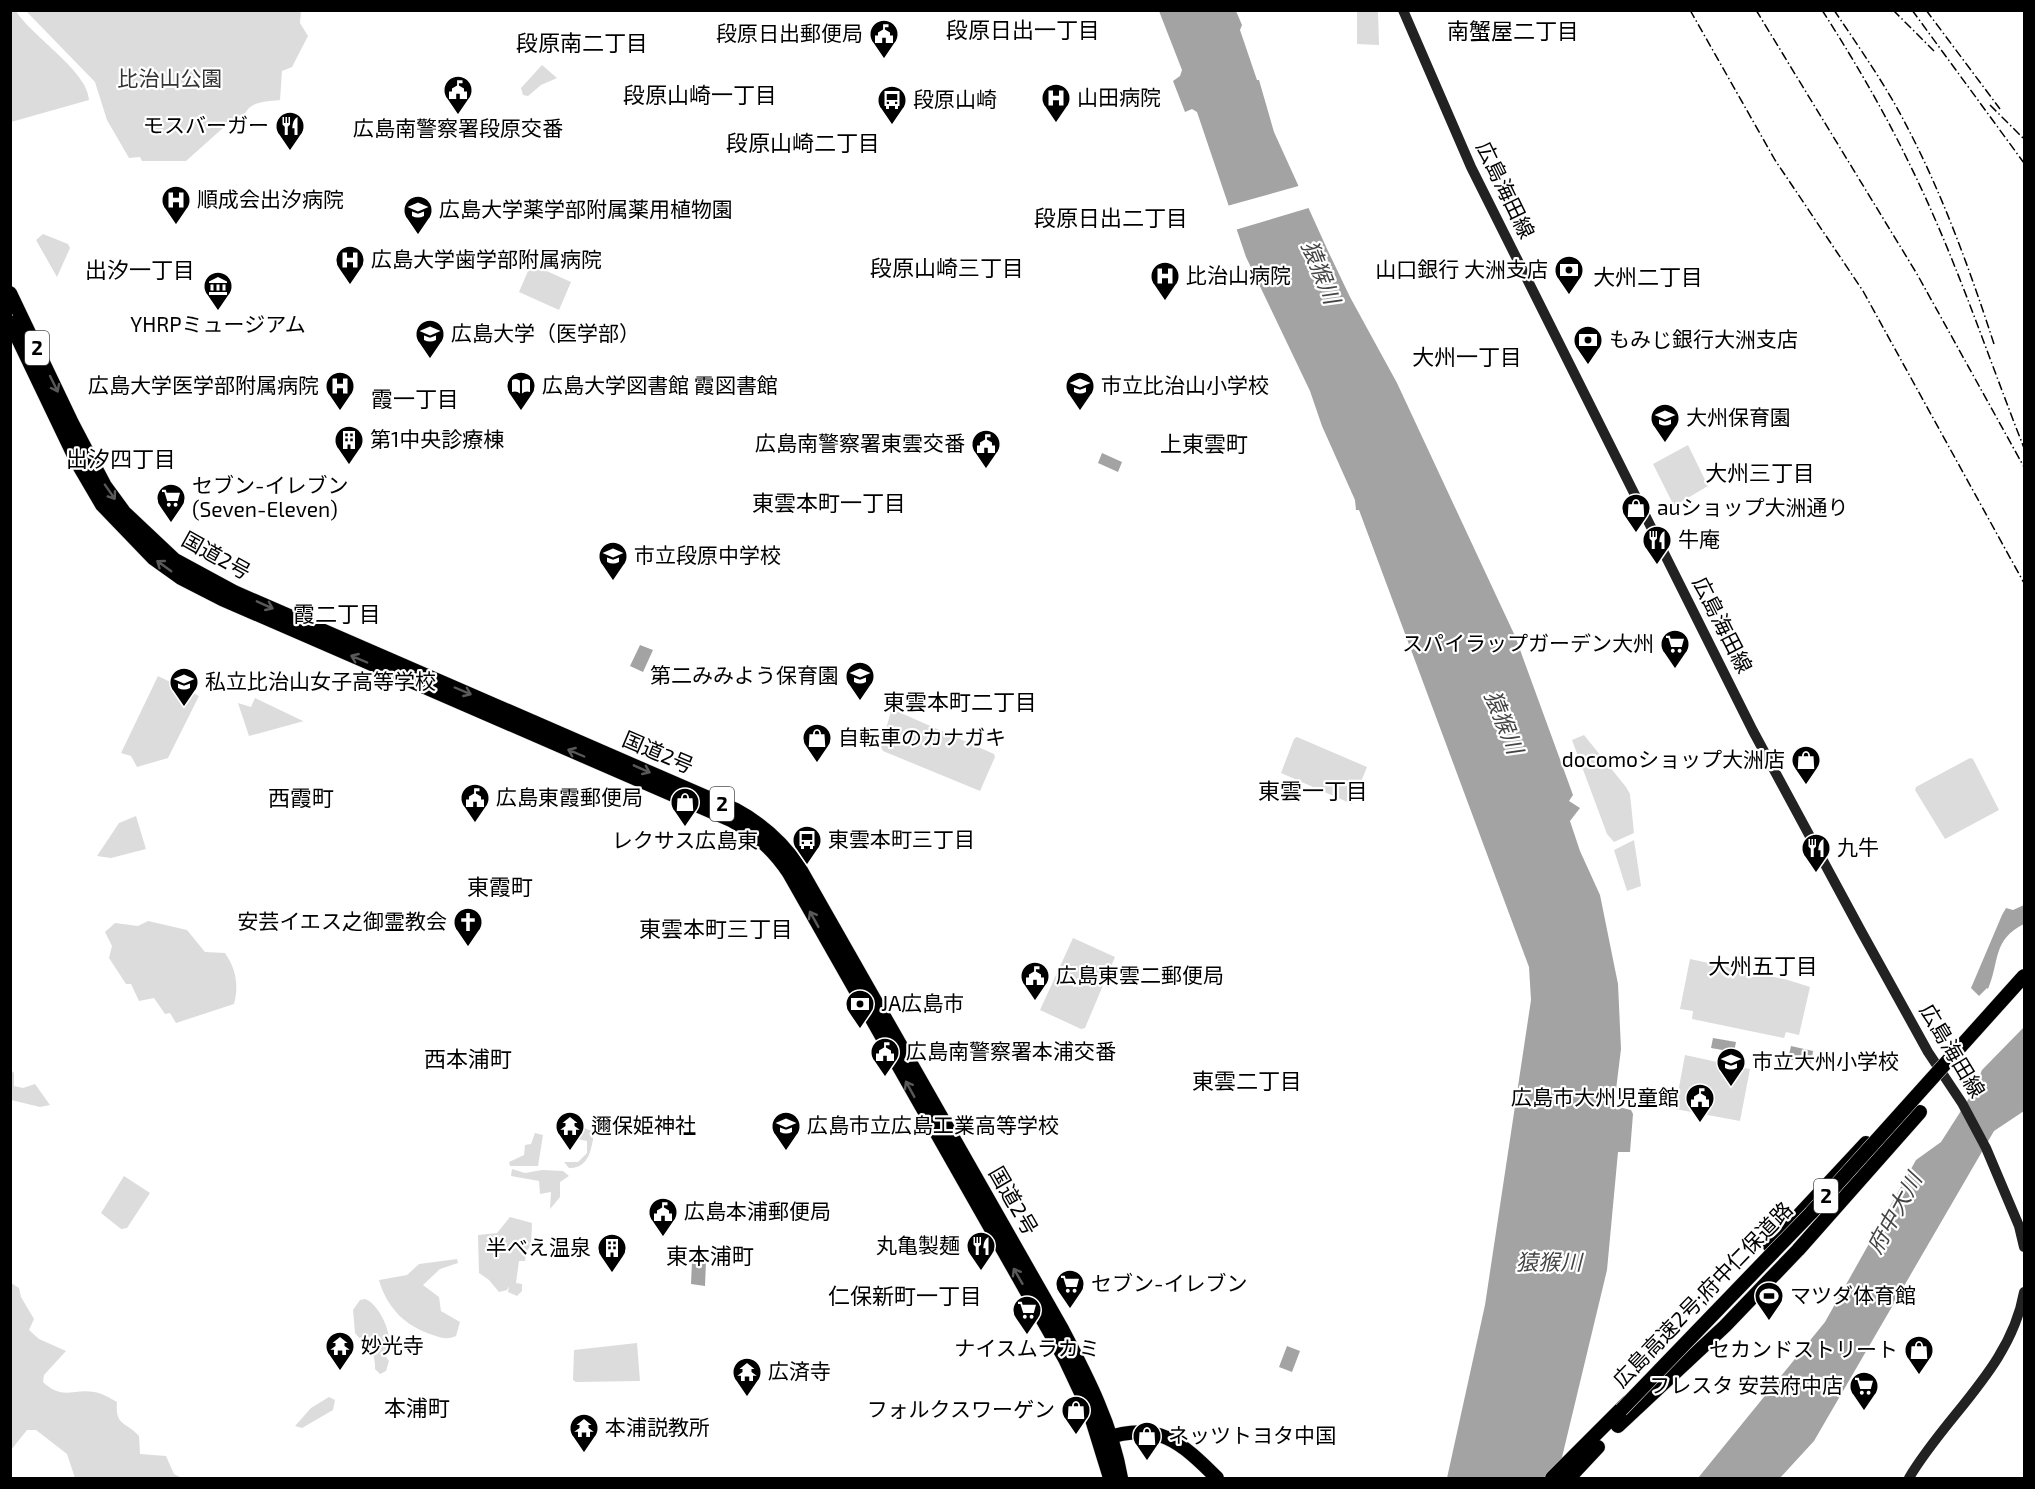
<svg xmlns="http://www.w3.org/2000/svg" width="2035" height="1489" font-family="'Exo 2','Noto Sans JP',sans-serif">
<rect width="100%" height="100%" fill="#fff"/>
<path fill="#dcdcdc" d="M 16,11 C 32,37 88,71 89,100 L 11,122 L 10,11 Z
M 26,11 L 301,11 L 300,23 L 308,36 L 292,67 L 282,71 L 280,100 C 263,102 248,101 243,119 L 233,119 L 186,161 L 142,161 L 140,157 L 129,158 L 107,120 L 95,82 Z
M 1357,11 L 1378,11 L 1379,45 L 1357,44 Z
M 542,65 L 557,78 L 541,85 L 528,96 L 523,95 L 521,88 Z
M 43,234 L 68,244 L 70,248 L 57,277 L 36,240 Z
M 531,264 L 571,282 L 559,310 L 519,292 Z
M 1688,445 L 1708,486 L 1674,506 L 1653,464 Z
M 158,676 L 199,696 L 168,758 L 137,767 L 131,756 L 121,753 Z
M 255,698 L 303,721 L 304,721 L 249,736 L 238,703 L 251,707 Z
M 894,710 L 994,754 L 995,757 L 980,791 L 883,751 L 881,747 L 891,711 Z
M 1584,735 L 1626,787 L 1630,794 L 1634,833 L 1614,842 L 1607,834 L 1572,740 Z
M 1297,737 L 1367,767 L 1352,804 L 1281,773 L 1294,739 Z
M 1970,758 L 1973,759 L 1999,810 L 1945,839 L 1915,790 L 1916,787 Z
M 136,816 L 146,849 L 111,858 L 97,856 L 119,823 Z
M 1634,840 L 1641,886 L 1627,891 L 1614,850 Z
M 148,921 L 187,930 L 205,952 L 225,953 C 236,969 239,985 234,1004 L 176,1023 L 170,1013 L 165,1014 L 154,998 L 139,1001 L 131,984 L 126,984 L 109,958 L 112,946 L 105,932 L 115,923 L 138,926 Z
M 1073,938 L 1115,957 L 1085,1028 L 1081,1029 L 1040,1010 Z
M 1690,959 L 1788,980 L 1810,987 L 1799,1035 L 1786,1032 L 1784,1038 L 1692,1019 L 1693,1011 L 1680,1009 Z
M 1685,1055 L 1750,1069 L 1740,1121 L 1675,1109 Z
M 11,1070 L 14,1073 L 14,1086 L 23,1088 L 35,1084 L 50,1105 L 40,1107 L 11,1100 Z
M 582,1127 L 594,1132 C 592,1148 589,1169 569,1168 L 564,1162 L 578,1162 L 587,1153 L 587,1141 L 572,1138 L 573,1132 Z
M 535,1133 L 543,1135 L 538,1166 L 510,1166 L 509,1162 L 524,1155 L 525,1145 L 531,1144 Z
M 512,1169 L 525,1173 L 542,1170 L 563,1171 L 569,1176 L 560,1182 L 560,1197 L 550,1209 L 551,1192 L 540,1194 L 539,1181 L 511,1176 Z
M 124,1176 L 150,1193 L 127,1228 L 121,1229 L 101,1213 Z
M 510,1217 L 532,1223 L 531,1245 L 526,1252 L 525,1261 L 519,1261 L 516,1283 L 522,1284 L 522,1291 L 517,1296 L 508,1292 L 509,1286 L 507,1290 L 499,1292 L 489,1280 L 479,1273 L 478,1235 L 497,1233 Z
M 457,1259 L 458,1263 L 440,1269 L 423,1285 L 439,1297 L 441,1311 L 460,1322 L 456,1336 C 447,1340 441,1338 433,1335 C 405,1326 387,1308 379,1280 L 407,1275 L 419,1264 Z
M 11,1283 L 19,1288 L 21,1297 L 34,1319 L 29,1330 L 39,1339 L 66,1351 L 44,1375 L 43,1382 C 63,1401 73,1388 94,1392 C 102,1393 110,1398 117,1402 C 115,1426 125,1421 139,1436 L 140,1454 L 166,1456 L 174,1474 L 182,1478 L 75,1478 L 67,1454 L 36,1430 L 27,1430 L 11,1450 Z
M 365,1299 C 377,1303 388,1325 389,1338 C 389,1347 382,1354 389,1361 L 386,1371 L 380,1374 L 375,1369 C 376,1349 365,1346 355,1333 L 353,1310 L 360,1300 Z
M 637,1343 L 640,1381 L 576,1382 L 573,1380 L 574,1350 Z
M 329,1397 L 335,1400 L 333,1410 L 302,1428 L 295,1426 L 311,1408 Z"/>
<path fill="#a3a3a3" d="M 1159,11 L 1236,11 L 1242,25 L 1240,30 L 1257,80 L 1259,80 L 1274,132 L 1328,251 L 1350,297 L 1397,383 L 1515,636 L 1573,795 L 1569,801 L 1580,808 L 1570,821 L 1580,851 L 1600,895 L 1618,984 L 1621,1049 L 1614,1106 L 1631,1110 L 1633,1114 L 1630,1152 L 1618,1152 L 1607,1270 L 1557,1478 L 1447,1478 L 1485,1305 L 1531,1000 L 1529,967 L 1359,510 L 1356,510 L 1355,500 L 1322,426 L 1310,391 L 1246,257 L 1197,112 L 1192,109 L 1185,112 L 1173,81 L 1180,76 L 1182,70 Z
M 1102,453 L 1122,462 L 1118,472 L 1098,463 Z
M 640,645 L 653,650 L 643,672 L 630,666 Z
M 2024,905 L 2024,924 C 1992,940 2000,961 1988,989 L 1987,988 L 1979,996 L 1971,988 L 2002,915 L 2006,908 L 2013,910 Z
M 2024,1027 L 2024,1111 L 1994,1131 L 1814,1441 L 1780,1478 L 1698,1478 L 1825,1322 L 1916,1160 L 1941,1142 L 1973,1092 L 1982,1070 Z
M 1713,1038 L 1736,1042 L 1734,1052 L 1711,1048 Z
M 1791,1046 L 1813,1051 L 1811,1064 L 1788,1059 Z
M 692,1261 L 706,1262 L 705,1286 L 691,1284 Z
M 1287,1346 L 1300,1351 L 1292,1372 L 1279,1367 Z"/>
<path fill="#fff" d="M 1302,185 L 1312,207 L 1235,230 L 1227,206 Z"/>
<g fill="none" stroke-linecap="round" stroke-linejoin="round">
<g stroke="#dbdbdb" stroke-width="15">
<path id="highway" d="M 10,293 L 72,423 L 105,486 L 124,512 L 175,560 L 234,592 L 736,810 C 762,824 783,843 799,867 L 1062,1329 C 1087,1377 1112,1425 1121,1478
M 10,322 L 78,464 L 102,505 L 153,558 L 181,578 L 222,599 L 731,820 C 755,833 774,850 789,873 L 1065,1359 L 1089,1410 L 1110,1478
M 1770,1246 L 1866,1143
M 1618,1426 L 1725,1326 L 1798,1250 L 1920,1112
M 1104,1439 C 1157,1420 1181,1442 1217,1478
M 1552,1478 L 1628,1402
M 1569,1478 L 1598,1447"/>
</g>
<path stroke="#222" stroke-width="10" d="M 1403,10 L 1471,167 L 1753,731 L 1861,931 L 1928,1052 L 1962,1103 L 1986,1148 L 2019,1226 L 2024,1247
M 1909,1478 C 1946,1415 2011,1367 2024,1292"/>
<use href="#highway" stroke="#000" stroke-width="14"/>
<path stroke="#000" stroke-width="1.5" stroke-dasharray="9 3 1.5 3" stroke-linecap="butt" d="M 1690,10 L 1775,160 L 1863,291 L 2024,583
M 1756,10 L 1917,274 L 2024,467
M 1822,10 C 1854,60 1884,111 1910,165 C 1955,256 1987,354 2024,448
M 1834,10 C 1858,46 1883,81 1903,119 C 1941,190 1969,267 1994,344
M 1893,10 L 1934,51
M 1912,10 L 2024,163
M 1926,10 L 2000,109
M 1990,105 L 2024,139"/>
<g stroke="#dbdbdb" stroke-width="15" stroke-linecap="butt">
<path id="highway-bridge" d="M 1621,1410 L 1811,1213 L 2024,976"/>
</g>
<use href="#highway-bridge" stroke="#000" stroke-width="14"/>
</g>
<defs><path id="oneway-shaft" d="M-6 0H5M1.5-3L5.5 0L1.5 3" fill="none" stroke-width="1.6" stroke-linecap="round" stroke-linejoin="round" transform="scale(1.5)"/></defs>
<g stroke="#595959">
<use href="#oneway-shaft" transform="translate(54 384) rotate(64)"/>
<use href="#oneway-shaft" transform="translate(110 492) rotate(55)"/>
<use href="#oneway-shaft" transform="translate(164 566) rotate(-144)"/>
<use href="#oneway-shaft" transform="translate(265 605) rotate(24)"/>
<use href="#oneway-shaft" transform="translate(359 659) rotate(-157)"/>
<use href="#oneway-shaft" transform="translate(463 691) rotate(23)"/>
<use href="#oneway-shaft" transform="translate(576 753) rotate(-157)"/>
<use href="#oneway-shaft" transform="translate(642 769) rotate(24)"/>
<use href="#oneway-shaft" transform="translate(814 919) rotate(-119)"/>
<use href="#oneway-shaft" transform="translate(910 1089) rotate(-119)"/>
<use href="#oneway-shaft" transform="translate(1018 1276) rotate(-120)"/>
</g>
<defs>
<g id="civic-pin" transform="scale(1.5)"><path d="M0 17L-7.5 6A9.5 9.5 0 1 1 7.5 6Z" fill="#000" stroke="#fff"/><path d="M-.6-6.5H3V-4.5H.6V-3L4-1V1h2V6H-6V1h2V-1L-.6-3ZM-1.2 2.5V6h2.4V2.5Z" fill="#fff"/></g>
<g id="hospital-pin" transform="scale(1.5)"><path d="M0 17L-7.5 6A9.5 9.5 0 1 1 7.5 6Z" fill="#000" stroke="#fff"/><path d="M-5-5h3v3.5h4V-5h3V5h-3V1.5h-4V5h-3Z" fill="#fff"/></g>
<g id="bus-pin" transform="scale(1.5)"><path d="M0 17L-7.5 6A9.5 9.5 0 1 1 7.5 6Z" fill="#000" stroke="#fff"/><path d="M-5-6H5V4H4V6H2V4H-2V6H-4V4H-5ZM-3.5-4V0h7V-4ZM-3.5 1.2v1.5H-2V1.2ZM2 1.2v1.5H3.5V1.2Z" fill="#fff"/></g>
<g id="restaurant-pin" transform="scale(1.5)"><path d="M0 17L-7.5 6A9.5 9.5 0 1 1 7.5 6Z" fill="#000" stroke="#fff"/><path d="M-5-6h1v4h1v-4h1v4h1v-4h1v5L-1.5 .5V6h-2V.5L-5-1ZM5-6V6H3V1.5H1.5Q1.5-4 5-6Z" fill="#fff"/></g>
<g id="school-pin" transform="scale(1.5)"><path d="M0 17L-7.5 6A9.5 9.5 0 1 1 7.5 6Z" fill="#000" stroke="#fff"/><path d="M0-5L7-2L0 1L-7-2ZM-4 1L0 2.5L4 1V4Q0 6-4 4Z" fill="#fff"/></g>
<g id="bank-pin" transform="scale(1.5)"><path d="M0 17L-7.5 6A9.5 9.5 0 1 1 7.5 6Z" fill="#000" stroke="#fff"/><path d="M-6-4H6V4H-6ZM0-2.3a2.3 2.3 0 1 0 0 4.6a2.3 2.3 0 1 0 0-4.6Z" fill="#fff"/></g>
<g id="museum-pin" transform="scale(1.5)"><path d="M0 17L-7.5 6A9.5 9.5 0 1 1 7.5 6Z" fill="#000" stroke="#fff"/><path d="M0-6L6-3V-2H-6V-3ZM-5-1h2V3h-2ZM-1-1h2V3h-2ZM3-1h2V3H3ZM-6 4H6V6H-6Z" fill="#fff"/></g>
<g id="university-pin" transform="scale(1.5)"><path d="M0 17L-7.5 6A9.5 9.5 0 1 1 7.5 6Z" fill="#000" stroke="#fff"/><path d="M0-5L7-2L0 1L-7-2ZM-4 1L0 2.5L4 1V4Q0 6-4 4Z" fill="#fff"/></g>
<g id="library-pin" transform="scale(1.5)"><path d="M0 17L-7.5 6A9.5 9.5 0 1 1 7.5 6Z" fill="#000" stroke="#fff"/><path d="M-6-4Q-3-5.5-.7-3.5V5Q-3 3-6 4ZM6-4Q3-5.5 .7-3.5V5Q3 3 6 4Z" fill="#fff"/></g>
<g id="building-pin" transform="scale(1.5)"><path d="M0 17L-7.5 6A9.5 9.5 0 1 1 7.5 6Z" fill="#000" stroke="#fff"/><path d="M-4-6H4V6H1V3H-1V6H-4ZM-2.5-4.3h1.7v1.8h-1.7ZM.8-4.3h1.7v1.8H.8ZM-2.5-1h1.7V.8h-1.7ZM.8-1h1.7V.8H.8Z" fill="#fff"/></g>
<g id="supermarket-pin" transform="scale(1.5)"><path d="M0 17L-7.5 6A9.5 9.5 0 1 1 7.5 6Z" fill="#000" stroke="#fff"/><path d="M-6-5.5h2.5l.6 2H6L4.5 2H-2.5L-4.4-4H-6ZM-1.5 3.2a1.3 1.3 0 1 0 .1 0ZM3 3.2a1.3 1.3 0 1 0 .1 0Z" fill="#fff"/></g>
<g id="shop-pin" transform="scale(1.5)"><path d="M0 17L-7.5 6A9.5 9.5 0 1 1 7.5 6Z" fill="#000" stroke="#fff"/><path d="M-5-2.5h2.3a2.7 3.5 0 0 1 5.4 0H5L5.5 6h-11ZM-1.5-2.5h3a1.5 2.3 0 0 0-3 0Z" fill="#fff"/></g>
<g id="church-pin" transform="scale(1.5)"><path d="M0 17L-7.5 6A9.5 9.5 0 1 1 7.5 6Z" fill="#000" stroke="#fff"/><path d="M-1.2-6h2.4v3.5h3.3v2.4h-3.3V6h-2.4V-.1h-3.3v-2.4h3.3Z" fill="#fff"/></g>
<g id="temple-pin" transform="scale(1.5)"><path d="M0 17L-7.5 6A9.5 9.5 0 1 1 7.5 6Z" fill="#000" stroke="#fff"/><path d="M0-6L5-2H3V0L6.5 2.5H4V6H1.5V3h-3V6H-4V2.5H-6.5L-3 0V-2H-5Z" fill="#fff"/></g>
<g id="stadium-pin" transform="scale(1.5)"><path d="M0 17L-7.5 6A9.5 9.5 0 1 1 7.5 6Z" fill="#000" stroke="#fff"/><path d="M0-5a6.5 5 0 1 0 0 10a6.5 5 0 1 0 0-10ZM-3.5-1.8h7v3.6h-7Z" fill="#fff"/></g>
</defs>
<g fill-rule="evenodd">
<use href="#civic-pin" x="884" y="34"/>
<use href="#civic-pin" x="458" y="90"/>
<use href="#hospital-pin" x="1056" y="98"/>
<use href="#bus-pin" x="892" y="100"/>
<use href="#restaurant-pin" x="290" y="126"/>
<use href="#hospital-pin" x="176" y="200"/>
<use href="#school-pin" x="418" y="210"/>
<use href="#hospital-pin" x="350" y="260"/>
<use href="#bank-pin" x="1569" y="270"/>
<use href="#hospital-pin" x="1165" y="276"/>
<use href="#museum-pin" x="218" y="286"/>
<use href="#university-pin" x="430" y="334"/>
<use href="#bank-pin" x="1588" y="340"/>
<use href="#hospital-pin" x="340" y="386"/>
<use href="#library-pin" x="521" y="386"/>
<use href="#school-pin" x="1080" y="386"/>
<use href="#school-pin" x="1665" y="418"/>
<use href="#building-pin" x="349" y="440"/>
<use href="#civic-pin" x="986" y="444"/>
<use href="#supermarket-pin" x="171" y="498"/>
<use href="#shop-pin" x="1636" y="508"/>
<use href="#restaurant-pin" x="1657" y="540"/>
<use href="#school-pin" x="613" y="556"/>
<use href="#supermarket-pin" x="1675" y="644"/>
<use href="#school-pin" x="860" y="676"/>
<use href="#school-pin" x="184" y="682"/>
<use href="#shop-pin" x="817" y="738"/>
<use href="#shop-pin" x="1806" y="760"/>
<use href="#civic-pin" x="475" y="798"/>
<use href="#shop-pin" x="685" y="802"/>
<use href="#bus-pin" x="807" y="840"/>
<use href="#restaurant-pin" x="1816" y="848"/>
<use href="#church-pin" x="468" y="922"/>
<use href="#civic-pin" x="1035" y="976"/>
<use href="#bank-pin" x="860" y="1004"/>
<use href="#civic-pin" x="885" y="1052"/>
<use href="#school-pin" x="1731" y="1062"/>
<use href="#civic-pin" x="1700" y="1098"/>
<use href="#temple-pin" x="570" y="1126"/>
<use href="#school-pin" x="786" y="1126"/>
<use href="#civic-pin" x="663" y="1212"/>
<use href="#restaurant-pin" x="981" y="1246"/>
<use href="#building-pin" x="612" y="1248"/>
<use href="#supermarket-pin" x="1070" y="1284"/>
<use href="#stadium-pin" x="1769" y="1296"/>
<use href="#supermarket-pin" x="1027" y="1310"/>
<use href="#temple-pin" x="340" y="1346"/>
<use href="#shop-pin" x="1919" y="1350"/>
<use href="#temple-pin" x="747" y="1372"/>
<use href="#supermarket-pin" x="1864" y="1386"/>
<use href="#shop-pin" x="1076" y="1410"/>
<use href="#temple-pin" x="584" y="1428"/>
<use href="#shop-pin" x="1147" y="1436"/>
</g>
<g text-anchor="middle" stroke-width="4.5" stroke-linejoin="round" paint-order="stroke">
<g fill="#fff" stroke="#4c4c4c" stroke-width="1.5">
<rect x="25" y="331" width="24" height="34" rx="4.5"/>
<rect x="710" y="787" width="24" height="34" rx="4.5"/>
<rect x="1814" y="1179" width="24" height="34" rx="4.5"/>
</g>
<g font-size="20" font-weight="bold" fill="#000">
<text x="37" y="355">2</text>
<text x="722" y="811">2</text>
<text x="1826" y="1203">2</text>
</g>
<g font-size="21" fill="#000" stroke="#fff" text-anchor="start">
<text x="863" y="41" text-anchor="end">段原日出郵便局</text>
<text x="1077" y="105">山田病院</text>
<text x="913" y="107">段原山崎</text>
<text x="269" y="133" text-anchor="end">モスバーガー</text>
<text x="458" y="136" text-anchor="middle">広島南警察署段原交番</text>
<text x="197" y="207">順成会出汐病院</text>
<text x="439" y="217">広島大学薬学部附属薬用植物園</text>
<text x="371" y="267">広島大学歯学部附属病院</text>
<text x="1548" y="277" text-anchor="end">山口銀行 大洲支店</text>
<text x="1186" y="283">比治山病院</text>
<text x="218" y="332" text-anchor="middle">YHRPミュージアム</text>
<text x="451" y="341">広島大学（医学部）</text>
<text x="1609" y="347">もみじ銀行大洲支店</text>
<text x="319" y="393" text-anchor="end">広島大学医学部附属病院</text>
<text x="542" y="393">広島大学図書館 霞図書館</text>
<text x="1101" y="393">市立比治山小学校</text>
<text x="1686" y="425">大州保育園</text>
<text x="370" y="447">第1中央診療棟</text>
<text x="965" y="451" text-anchor="end">広島南警察署東雲交番</text>
<text x="192" y="493">セブン-イレブン<tspan x="192" dy="24">(Seven-Eleven)</tspan></text>
<text x="1657" y="515">auショップ大洲通り</text>
<text x="1678" y="547">牛庵</text>
<text x="634" y="563">市立段原中学校</text>
<text x="1654" y="651" text-anchor="end">スパイラップガーデン大州</text>
<text x="839" y="683" text-anchor="end">第二みみよう保育園</text>
<text x="205" y="689">私立比治山女子高等学校</text>
<text x="838" y="745">自転車のカナガキ</text>
<text x="1785" y="767" text-anchor="end">docomoショップ大洲店</text>
<text x="496" y="805">広島東霞郵便局</text>
<text x="828" y="847">東雲本町三丁目</text>
<text x="685" y="848" text-anchor="middle">レクサス広島東</text>
<text x="1837" y="855">九牛</text>
<text x="447" y="929" text-anchor="end">安芸イエス之御霊教会</text>
<text x="1056" y="983">広島東雲二郵便局</text>
<text x="881" y="1011">JA広島市</text>
<text x="906" y="1059">広島南警察署本浦交番</text>
<text x="1752" y="1069">市立大州小学校</text>
<text x="1679" y="1105" text-anchor="end">広島市大州児童館</text>
<text x="591" y="1133">邇保姫神社</text>
<text x="807" y="1133">広島市立広島工業高等学校</text>
<text x="684" y="1219">広島本浦郵便局</text>
<text x="960" y="1253" text-anchor="end">丸亀製麺</text>
<text x="591" y="1255" text-anchor="end">半べえ温泉</text>
<text x="1091" y="1291">セブン-イレブン</text>
<text x="1790" y="1303">マツダ体育館</text>
<text x="361" y="1353">妙光寺</text>
<text x="1027" y="1356" text-anchor="middle">ナイスムラカミ</text>
<text x="1898" y="1357" text-anchor="end">セカンドストリート</text>
<text x="768" y="1379">広済寺</text>
<text x="1843" y="1393" text-anchor="end">フレスタ 安芸府中店</text>
<text x="1055" y="1417" text-anchor="end">フォルクスワーゲン</text>
<text x="605" y="1435">本浦説教所</text>
<text x="1168" y="1443">ネッツトヨタ中国</text>
</g>
<g font-size="21" fill="#333" stroke="#fff">
<text x="170" y="86">比治山公園</text>
</g>
<g font-size="21" fill="#000" stroke="#fff">
<text transform="translate(1505 190) rotate(64)" y="7">広島海田線</text>
<text transform="translate(216 556) rotate(29)" y="7">国道2号</text>
<text transform="translate(1722 625) rotate(63)" y="7">広島海田線</text>
<text transform="translate(658 753) rotate(23)" y="7">国道2号</text>
<text transform="translate(1952 1051) rotate(59)" y="7">広島海田線</text>
<text transform="translate(1013 1201) rotate(60)" y="7">国道2号</text>
<text transform="translate(1703 1295) rotate(-46)" y="7">広島高速2号;府中仁保道路</text>
</g>
<g font-size="22" fill="#000" stroke="#fff">
<text x="1023" y="38">段原日出一丁目</text>
<text x="1513" y="39">南蟹屋二丁目</text>
<text x="582" y="51">段原南二丁目</text>
<text x="700" y="103">段原山崎一丁目</text>
<text x="803" y="151">段原山崎二丁目</text>
<text x="1111" y="226">段原日出二丁目</text>
<text x="947" y="276">段原山崎三丁目</text>
<text x="140" y="278">出汐一丁目</text>
<text x="1648" y="285">大州二丁目</text>
<text x="1467" y="365">大州一丁目</text>
<text x="415" y="407">霞一丁目</text>
<text x="1204" y="452">上東雲町</text>
<text x="121" y="467">出汐四丁目</text>
<text x="1760" y="481">大州三丁目</text>
<text x="829" y="511">東雲本町一丁目</text>
<text x="337" y="622">霞二丁目</text>
<text x="960" y="710">東雲本町二丁目</text>
<text x="1313" y="799">東雲一丁目</text>
<text x="301" y="806">西霞町</text>
<text x="500" y="895">東霞町</text>
<text x="716" y="937">東雲本町三丁目</text>
<text x="1763" y="974">大州五丁目</text>
<text x="468" y="1067">西本浦町</text>
<text x="1247" y="1089">東雲二丁目</text>
<text x="710" y="1264">東本浦町</text>
<text x="905" y="1304">仁保新町一丁目</text>
<text x="417" y="1416">本浦町</text>
</g>
<g font-size="22" font-style="italic" fill="#444" stroke="#fff">
<text transform="translate(1321 272) rotate(68)" y="8">猿猴川</text>
<text transform="translate(1504 722) rotate(68)" y="8">猿猴川</text>
<text transform="translate(1894 1213) rotate(-61)" y="8">府中大川</text>
<text x="1549" y="1270">猿猴川</text>
</g>
</g>
<rect width="2035" height="1489" fill="none" stroke="#000000" stroke-width="24"/>
</svg>
